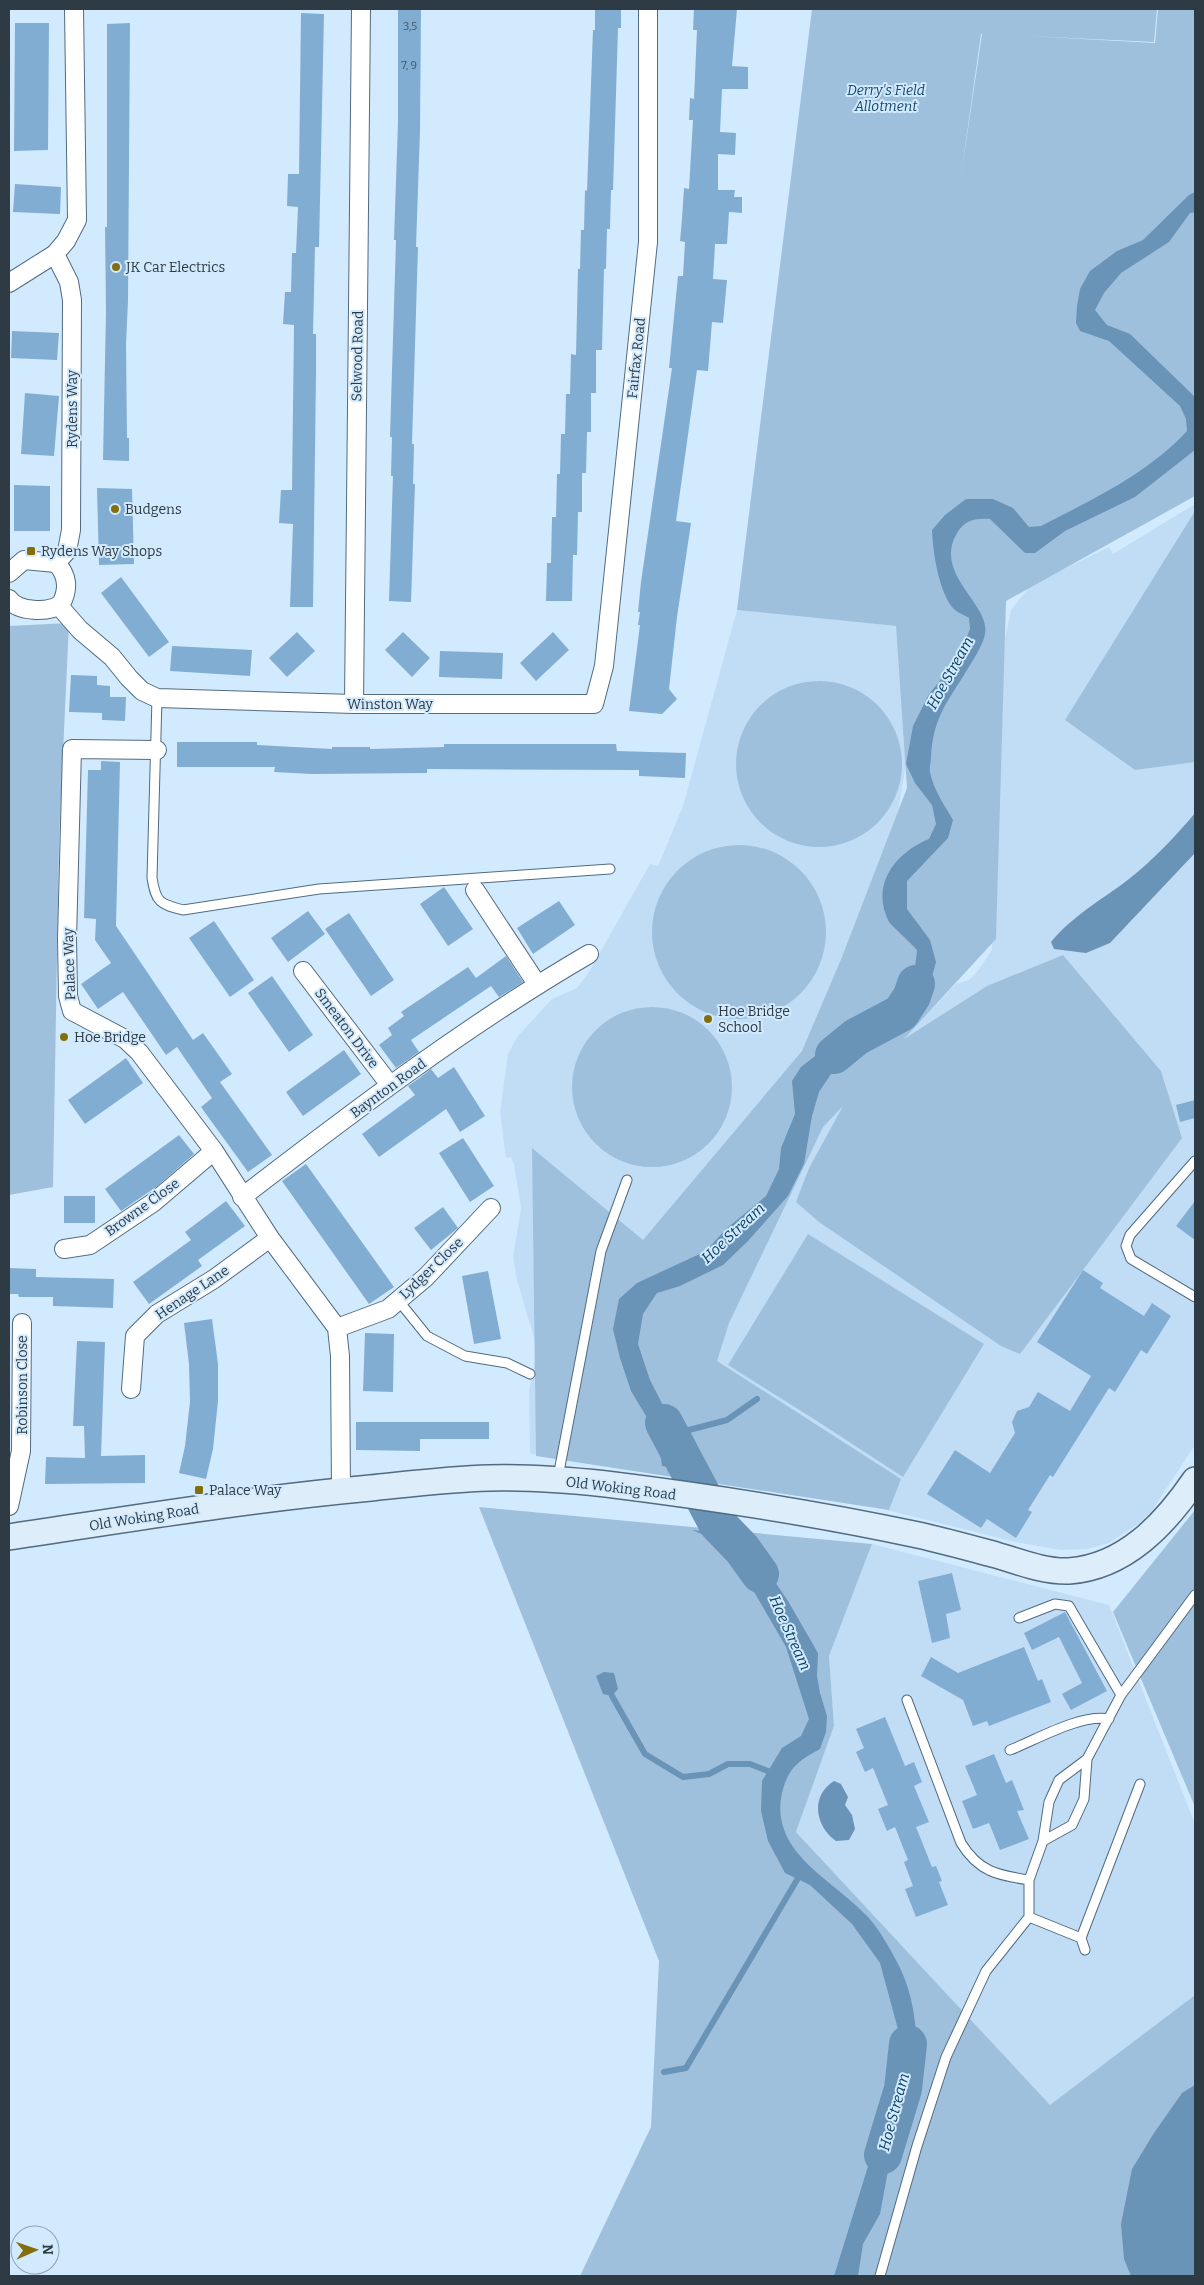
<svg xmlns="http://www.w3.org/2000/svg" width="1204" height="2285" font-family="Bitter,serif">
<rect width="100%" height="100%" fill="#d2eafe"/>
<path fill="#c1ddf5" d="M 1195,504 L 1195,1445 L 1151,1512 L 1138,1524 L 1109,1543 L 1087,1549 L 1060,1550 L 1011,1541 L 699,1463 L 530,1454 L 529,1391 L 537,1348 L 517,1280 L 513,1257 L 521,1208 L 514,1165 L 511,1157 L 506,1158 L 500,1112 L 508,1054 L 517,1037 L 552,999 L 577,988 L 589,972 L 650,864 L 658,866 L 683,806 L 737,610 L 896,626 L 952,626 L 906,764 L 889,867 L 898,1044 L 956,984 L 969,980 L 977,972 L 992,950 L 985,731 L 1011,610 L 1031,585 L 1109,547 L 1113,554 Z
M 872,1544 L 1109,1605 L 1195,1824 L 1195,1995 L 1050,2106 L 796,1832 L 834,1726 L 829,1656 Z"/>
<path fill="#9fc0dd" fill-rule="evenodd" d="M 812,9 L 1157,9 L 1154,42 L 1028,36 L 1155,43 L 1158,9 L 1195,9 L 1195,496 L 1006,601 L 996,939 L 904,1039 L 987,986 L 1063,955 L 1161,1071 L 1182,1138 L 1020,1354 L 1001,1346 L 819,1222 L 796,1202 L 809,1168 L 843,1106 L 823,1127 L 729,1323 L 717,1361 L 901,1479 L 889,1510 L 536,1456 L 532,1148 L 643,1240 L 802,1051 L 842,957 L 907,788 L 896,626 L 737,610 ZM 981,34 L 982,34 L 960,183 Z
M 1195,511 L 1195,762 L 1135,770 L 1065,720 Z
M 69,623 L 59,840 L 53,1187 L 9,1195 L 9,626 Z
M736 764a83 83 0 1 1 166 0a83 83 0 1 1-166 0Z
M652 932a87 87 0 1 1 174 0a87 87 0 1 1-174 0Z
M572 1087a80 80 0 1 1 160 0a80 80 0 1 1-160 0Z
M 808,1234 L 984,1344 L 903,1477 L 817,1421 L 728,1365 Z
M 479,1507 L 872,1544 L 829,1656 L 834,1726 L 796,1832 L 1050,2105 L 1195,1995 L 1195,2276 L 580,2276 L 651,2127 L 659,1961 Z
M 1195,1510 L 1195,1807 L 1113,1612 Z"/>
<path fill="#6993b7" d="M 1195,192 L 1195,212 L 1190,213 L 1169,242 L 1121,273 L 1104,293 L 1095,310 L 1107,325 L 1130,334 L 1195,397 L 1195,450 L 1135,497 L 1065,531 L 1035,553 L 1025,553 L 990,519 C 974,518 964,520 956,535 C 934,575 991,605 985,634 C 983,646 970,665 964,675 C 945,705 933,720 931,757 C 931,762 929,768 930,772 C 933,789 945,806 953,820 L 948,838 L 907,881 L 907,909 L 930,940 L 936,962 L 927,994 L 913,1014 L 891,1032 L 876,1006 C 907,989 914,987 917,950 C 912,944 891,925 889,922 C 870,885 895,853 929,839 L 936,824 L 932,805 L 915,783 L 906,764 L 913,726 L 929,694 L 958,659 L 970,629 L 969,618 C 964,615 956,612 952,607 C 938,588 933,552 932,530 L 945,515 L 966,499 L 993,499 L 1013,508 L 1029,527 L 1041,526 C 1093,499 1146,475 1187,431 L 1186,419 L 1180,406 L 1109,341 L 1080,331 L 1076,323 L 1077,306 L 1080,289 L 1090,271 L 1117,251 L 1143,240 L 1189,195 Z
M 1195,813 L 1195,853 L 1110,943 L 1086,953 L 1054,949 L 1051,942 C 1072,916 1103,899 1129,879 C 1153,860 1176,836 1195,813 Z
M 869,1014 L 881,1036 L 870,1039 L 833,1071 L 819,1092 L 812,1116 L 804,1164 L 788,1196 L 748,1241 L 723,1265 L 680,1286 L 657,1293 L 643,1314 L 638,1344 L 650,1380 L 672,1423 L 701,1471 L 662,1466 L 658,1436 L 631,1391 L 620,1358 L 613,1329 L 619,1299 L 637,1283 L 706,1251 L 726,1229 L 766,1196 L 779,1169 L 781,1148 L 795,1114 L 792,1081 L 801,1067 Z
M 692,1530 L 744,1536 L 788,1601 L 818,1653 L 817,1676 L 820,1693 L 827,1716 L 826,1732 L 820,1749 C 798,1761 788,1768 782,1793 C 769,1853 834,1880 868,1917 C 879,1929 889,1947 897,1962 C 919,2003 920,2054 911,2099 L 893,2090 L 902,2044 L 880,1963 L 852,1924 L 810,1885 L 785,1873 L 768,1841 L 761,1811 L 762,1781 L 782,1748 L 801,1736 L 809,1719 L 786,1647 L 746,1578 L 723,1543 Z
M 604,1672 L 614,1673 L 618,1689 L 612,1696 L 603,1694 L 596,1676 Z
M 834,1781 L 841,1784 L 848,1797 L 845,1805 L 852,1815 L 855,1829 L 849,1840 L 836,1841 C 815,1826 810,1796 834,1781 Z
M 1195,2085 L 1195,2276 L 1131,2276 L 1124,2259 L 1121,2224 L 1132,2169 L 1154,2133 L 1182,2093 Z
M 888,2102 L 909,2110 L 890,2160 L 880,2214 L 863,2244 L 858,2276 L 834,2276 Z"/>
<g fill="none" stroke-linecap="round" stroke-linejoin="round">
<path stroke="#6993b7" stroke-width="6" d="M 670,1435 L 727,1420 L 757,1399
M 612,1696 L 645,1754 L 683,1777 L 709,1774 L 728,1764 L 750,1764 L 773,1773
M 664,2072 L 686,2068 L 801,1873"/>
<path stroke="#6993b7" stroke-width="38" d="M 834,1055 L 856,1037 L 901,1013 L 912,996 L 916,984
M 664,1423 L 717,1523 L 742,1549 L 760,1574
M 883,2155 L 903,2089 L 908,2044"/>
</g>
<path fill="#82add2" d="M 398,9 L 421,9 L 420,130 L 416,247 L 418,247 L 412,444 L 414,444 L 413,484 L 415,484 L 411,602 L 389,601 L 393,476 L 391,476 L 392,437 L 390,437 L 396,240 L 394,240 L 398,122 Z
M 595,9 L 621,9 L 621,28 L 618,28 L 613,190 L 611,190 L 610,229 L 607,229 L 606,269 L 604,269 L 602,350 L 596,350 L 596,393 L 591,393 L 591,432 L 587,432 L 586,473 L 582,473 L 582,512 L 578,512 L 577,555 L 573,555 L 572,601 L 546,601 L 547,563 L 551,563 L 552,517 L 556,517 L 557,474 L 560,474 L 561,434 L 565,434 L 566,394 L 570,394 L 571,354 L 576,355 L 578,269 L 580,269 L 581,230 L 584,230 L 585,190 L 587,191 L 593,30 L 595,30 Z
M 694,9 L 737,9 L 732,66 L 748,67 L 748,89 L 722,89 L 720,132 L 736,133 L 735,155 L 718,154 L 718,190 L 735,190 L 734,197 L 742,197 L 742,213 L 729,212 L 727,244 L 715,244 L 713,279 L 727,280 L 723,323 L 712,322 L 708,371 L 697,370 L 676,521 L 691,523 L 677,617 L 669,689 L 677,699 L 662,714 L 629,711 L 640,625 L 638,625 L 640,612 L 638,612 L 641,582 L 672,368 L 669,368 L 678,276 L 683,276 L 685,242 L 680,241 L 682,219 L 684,188 L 689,189 L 693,120 L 689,120 L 690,98 L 694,99 L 697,30 L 693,30 Z
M 301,13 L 324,14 L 319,247 L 315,247 L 313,334 L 316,334 L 316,373 L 313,607 L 290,607 L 293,524 L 279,523 L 281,490 L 292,490 L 294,325 L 283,324 L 285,292 L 291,292 L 292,253 L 296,253 L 298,207 L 287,206 L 288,174 L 299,174 Z
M 15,23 L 49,23 L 48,150 L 14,151 Z
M 130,23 L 128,301 L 126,344 L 127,438 L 129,438 L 129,461 L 103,460 L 106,311 L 105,227 L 107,227 L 107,24 Z
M 15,184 L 61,187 L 60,214 L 13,212 Z
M 12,331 L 59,333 L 57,360 L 11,358 Z
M 25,393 L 59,396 L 54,456 L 21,454 Z
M 14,485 L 50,486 L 50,531 L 14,531 Z
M 97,488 L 132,489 L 134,564 L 99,565 Z
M 121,577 L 169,642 L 149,657 L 101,593 Z
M 297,632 L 315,651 L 287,677 L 269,658 Z
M 403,632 L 430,658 L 412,677 L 385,650 Z
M 553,632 L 569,650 L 536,681 L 520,663 Z
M 172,646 L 252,650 L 250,676 L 170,671 Z
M 440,651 L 503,653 L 502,679 L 439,677 Z
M 71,675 L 97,676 L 97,685 L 110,686 L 110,697 L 126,697 L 125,721 L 102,720 L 102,713 L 69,712 Z
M 177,742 L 257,742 L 257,745 L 332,749 L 332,747 L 370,747 L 370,749 L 444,747 L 444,744 L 616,744 L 617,751 L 686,753 L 685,778 L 639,776 L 639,770 L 427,769 L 427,773 L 312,774 L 274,772 L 275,767 L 177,767 Z
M 101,761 L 120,762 L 116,926 L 193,1040 L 203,1033 L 232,1074 L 220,1082 L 272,1155 L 248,1172 L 201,1107 L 212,1098 L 177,1047 L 166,1055 L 123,992 L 98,1009 L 81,984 L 111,963 L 95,940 L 96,919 L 84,918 L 88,770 L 101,770 Z
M 444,887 L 473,929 L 448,946 L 420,904 Z
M 559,901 L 575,925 L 533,954 L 517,928 Z
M 308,911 L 325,934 L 288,962 L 271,938 Z
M 349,913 L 394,980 L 371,996 L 325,929 Z
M 214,921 L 254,980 L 230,997 L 189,938 Z
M 506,956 L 523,982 L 499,997 L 491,986 L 411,1040 L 419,1052 L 396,1068 L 379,1045 L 392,1035 L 388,1028 L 404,1016 L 401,1012 L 468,967 L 476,978 Z
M 272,976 L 313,1035 L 289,1052 L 248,993 Z
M 344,1050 L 361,1074 L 303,1116 L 286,1092 Z
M 126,1058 L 143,1083 L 85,1124 L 68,1100 Z
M 454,1067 L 485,1116 L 460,1132 L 446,1109 L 379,1157 L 362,1134 L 415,1095 L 408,1086 L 418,1079 L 431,1069 L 438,1078 Z
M 1195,1100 L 1195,1118 L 1180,1122 L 1176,1105 Z
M 179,1135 L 194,1154 L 156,1187 L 121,1211 L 105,1189 Z
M 463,1138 L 494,1186 L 470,1202 L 439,1153 Z
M 306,1164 L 394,1287 L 369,1304 L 282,1181 Z
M 64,1196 L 95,1196 L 95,1223 L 64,1223 Z
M 226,1201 L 245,1226 L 198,1260 L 202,1266 L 149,1304 L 133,1282 L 191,1240 L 185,1232 Z
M 1195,1201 L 1195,1240 L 1176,1226 Z
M 443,1207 L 458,1228 L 431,1250 L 414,1228 Z
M 9,1268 L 36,1269 L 36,1277 L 114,1279 L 113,1308 L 53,1306 L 53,1297 L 19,1297 L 18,1294 L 9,1294 Z
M 1083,1270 L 1103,1283 L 1100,1288 L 1144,1316 L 1152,1303 L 1171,1316 L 1147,1354 L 1141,1350 L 1115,1392 L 1109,1388 L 1075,1442 L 1053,1477 L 1050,1475 L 1028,1510 L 1032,1512 L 1016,1538 L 987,1519 L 981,1528 L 927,1494 L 955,1450 L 990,1473 L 1015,1433 L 1012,1422 L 1017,1411 L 1029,1407 L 1038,1392 L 1070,1411 L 1091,1376 L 1037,1342 Z
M 488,1271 L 501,1339 L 474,1344 L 462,1276 Z
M 212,1319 L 218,1364 L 218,1401 L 213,1449 L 206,1479 L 179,1473 L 185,1446 L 190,1402 L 189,1364 L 184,1323 Z
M 365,1333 L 394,1334 L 393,1392 L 363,1391 Z
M 77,1341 L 105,1342 L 101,1456 L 145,1455 L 145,1483 L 45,1484 L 46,1457 L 85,1458 L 84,1426 L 73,1426 Z
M 356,1422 L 489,1422 L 489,1439 L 420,1439 L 420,1451 L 356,1450 Z
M 952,1573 L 961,1610 L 946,1614 L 950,1638 L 932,1643 L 918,1581 Z
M 1065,1612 L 1107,1691 L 1071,1710 L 1062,1694 L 1082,1683 L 1059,1637 L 1032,1650 L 1024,1633 Z
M 1024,1647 L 1038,1681 L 1042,1679 L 1051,1702 L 989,1726 L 987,1721 L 973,1726 L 963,1700 L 921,1676 L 931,1657 L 958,1673 Z
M 885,1717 L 905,1766 L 914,1762 L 922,1782 L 914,1786 L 929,1822 L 916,1827 L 932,1867 L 936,1866 L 942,1881 L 939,1882 L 948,1905 L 916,1917 L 905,1889 L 913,1886 L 904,1862 L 908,1860 L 895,1827 L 887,1831 L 878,1809 L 888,1805 L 873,1768 L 865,1772 L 856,1752 L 864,1748 L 856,1729 Z
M 994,1754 L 1006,1783 L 1012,1780 L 1024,1810 L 1017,1811 L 1029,1839 L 1000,1850 L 989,1823 L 973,1829 L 962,1801 L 977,1795 L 965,1766 Z"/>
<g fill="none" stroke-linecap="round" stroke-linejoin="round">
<g stroke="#516b81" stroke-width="11">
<path id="service" d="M 157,698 L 152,878 C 156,903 160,904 183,910 L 319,889 L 610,869
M 1195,1161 L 1130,1235 L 1126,1246 L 1131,1259 L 1195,1297
M 398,1300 L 427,1336 L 465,1356 L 507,1363 L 530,1374
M 558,1477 L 601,1251 L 627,1180
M 1019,1618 L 1055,1604 L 1069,1606 L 1121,1695
M 907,1700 L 961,1843 C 979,1872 997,1875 1029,1880
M 1010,1750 C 1038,1739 1080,1714 1109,1719
M 1043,1841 L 1072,1825 L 1084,1799 L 1087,1759 L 1121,1695 L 1195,1595
M 1029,1917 L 1081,1938 L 1085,1950
M 1081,1938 L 1140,1784
M 880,2276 L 917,2146 L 946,2057 L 986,1971 L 1029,1917 L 1029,1880 L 1043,1841 L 1049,1802 L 1059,1780 L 1087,1759"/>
</g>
<g stroke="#516b81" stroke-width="20">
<path id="minor" d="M 55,254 L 69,282 L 72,300 L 71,530 L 67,551 L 56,563
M 9,283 L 55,254 L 66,241 L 77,220 L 74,9
M 9,573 L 24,560 L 56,563 C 68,575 69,589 61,604 C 49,613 17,612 9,599
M 59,606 L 80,630 L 112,657 L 129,678 L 142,691 L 157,698 L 354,704 L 594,704 L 604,666 L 648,242 L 648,9
M 354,704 L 361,9
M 157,750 L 72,749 L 67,939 L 68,996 L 72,1011 L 125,1039 L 139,1052 L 214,1151 L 270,1238 L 337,1328 L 340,1356 L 341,1491
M 475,890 L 537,984
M 303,971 L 390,1085
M 242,1197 C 354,1111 467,1025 589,954
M 64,1249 L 90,1245 L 154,1202 L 214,1151
M 337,1328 L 388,1309 L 426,1277 L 491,1208
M 131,1389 L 135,1336 L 157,1314 L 214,1279 L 270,1238
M 9,1506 L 21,1451 L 22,1323"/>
</g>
<g stroke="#516b81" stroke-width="28">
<path id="secondary" d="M 9,1537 C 129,1519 250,1499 371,1488 C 410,1484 450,1479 489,1478 C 528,1477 567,1480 606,1484 C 711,1497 815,1513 918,1535 C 945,1541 970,1548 996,1555 C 1020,1562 1044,1572 1069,1571 C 1125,1567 1165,1524 1195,1480"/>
</g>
<use href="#service" stroke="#fff" stroke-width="9"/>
<use href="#minor" stroke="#fff" stroke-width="18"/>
<use href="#secondary" stroke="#deedfa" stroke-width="25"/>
</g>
<g fill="#836e0b" stroke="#d2eafe" stroke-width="2">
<circle cx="116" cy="267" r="5"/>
<circle cx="115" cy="509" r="5"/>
<rect x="26" y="546" width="10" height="10" rx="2.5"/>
<circle cx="708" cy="1019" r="5"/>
<circle cx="64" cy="1037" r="5"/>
<rect x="194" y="1485" width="10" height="10" rx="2.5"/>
</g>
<g text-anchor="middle" stroke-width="4" stroke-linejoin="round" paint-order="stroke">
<g font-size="11" fill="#435768">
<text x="410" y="30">3,5</text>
<text x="409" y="69">7, 9</text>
</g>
<g font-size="14" font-style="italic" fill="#16476c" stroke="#d2eafe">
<text x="886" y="95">Derry's Field<tspan x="886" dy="16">Allotment</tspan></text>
</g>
<g font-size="14" fill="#2e3a44" stroke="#d2eafe" text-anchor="start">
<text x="126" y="272">JK Car Electrics</text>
<text x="125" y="514">Budgens</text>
<text x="41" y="556">Rydens Way Shops</text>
<text x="718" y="1016">Hoe Bridge<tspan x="718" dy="16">School</tspan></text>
<text x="74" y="1042">Hoe Bridge</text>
<text x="209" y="1495">Palace Way</text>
</g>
<g font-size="14" fill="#2e3a44" stroke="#d2eafe">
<text transform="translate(357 356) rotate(-89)" y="5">Selwood Road</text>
<text transform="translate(636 358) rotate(-84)" y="5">Fairfax Road</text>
<text transform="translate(72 409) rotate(-90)" y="5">Rydens Way</text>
<text x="390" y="709">Winston Way</text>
<text transform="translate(69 964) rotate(-92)" y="5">Palace Way</text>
<text transform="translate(347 1028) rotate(53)" y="5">Smeaton Drive</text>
<text transform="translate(388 1088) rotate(-36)" y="5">Baynton Road</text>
<text transform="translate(142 1207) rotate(-36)" y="5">Browne Close</text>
<text transform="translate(431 1268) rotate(-44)" y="5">Lydger Close</text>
<text transform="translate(192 1292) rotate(-34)" y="5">Henage Lane</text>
<text transform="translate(22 1385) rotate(-90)" y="5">Robinson Close</text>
<text transform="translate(621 1488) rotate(7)" y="5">Old Woking Road</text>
<text transform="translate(144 1517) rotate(-9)" y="5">Old Woking Road</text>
</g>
<g font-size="15" font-style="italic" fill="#093d61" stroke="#d2eafe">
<text transform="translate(950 673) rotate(-61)" y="5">Hoe Stream</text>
<text transform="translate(733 1233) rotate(-43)" y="5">Hoe Stream</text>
<text transform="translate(790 1633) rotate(66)" y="5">Hoe Stream</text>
<text transform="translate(894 2112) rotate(-75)" y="5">Hoe Stream</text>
</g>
</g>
<rect width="1204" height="2285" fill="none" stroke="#2e3a44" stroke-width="20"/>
<g transform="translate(35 2250) rotate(88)"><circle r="24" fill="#d2eafe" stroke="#90a4b4"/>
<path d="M0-4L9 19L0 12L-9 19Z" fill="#836e0b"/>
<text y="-8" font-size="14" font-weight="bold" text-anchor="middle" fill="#2e3a44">N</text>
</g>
</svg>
